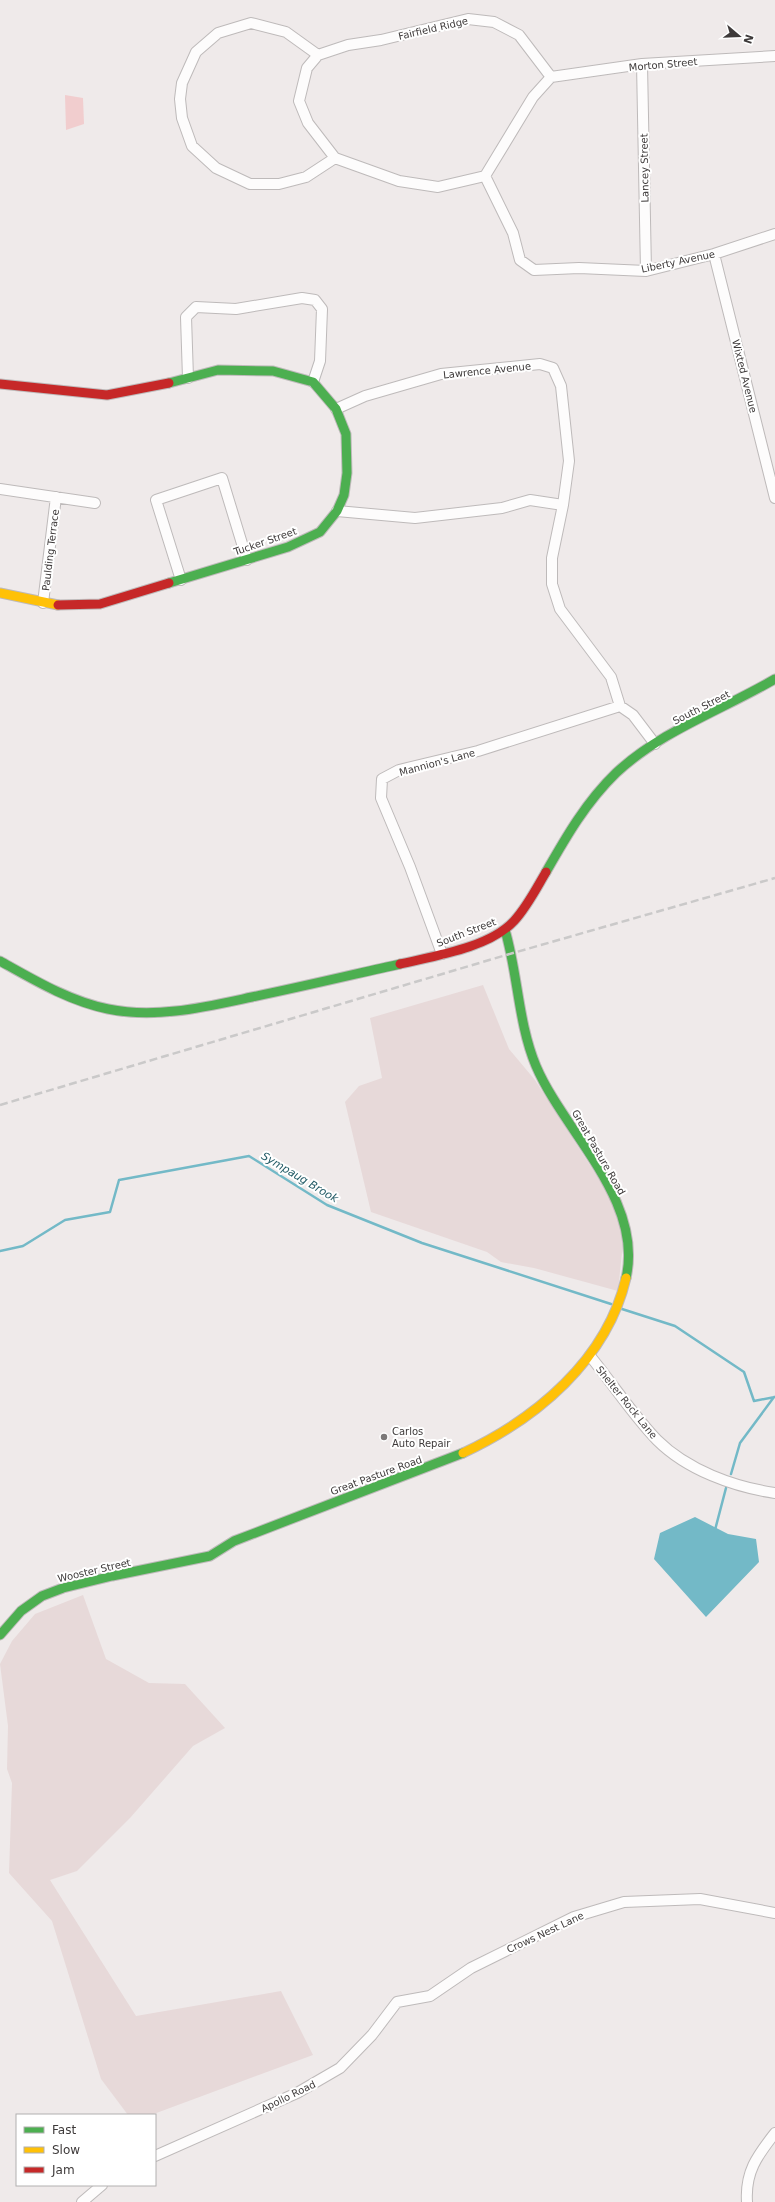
<svg xmlns="http://www.w3.org/2000/svg" width="775" height="2202" font-family="'DejaVu Sans',sans-serif">
<rect width="100%" height="100%" fill="#efeaea"/>
<path fill="#e7d9d9" d="M 483,985 L 509,1049 L 535,1080 L 613,1201 L 624,1233 L 618,1291 L 534,1268 L 501,1262 L 487,1252 L 371,1212 L 345,1102 L 359,1086 L 382,1078 L 370,1018 Z
M 83,1595 L 106,1659 L 149,1683 L 185,1684 L 225,1728 L 193,1746 L 130,1818 L 77,1871 L 50,1880 L 136,2016 L 281,1991 L 313,2055 L 151,2115 L 128,2115 L 101,2079 L 52,1921 L 9,1873 L 12,1783 L 7,1769 L 8,1726 L 0,1664 L 12,1641 L 35,1614 Z"/>
<path fill="#f1cdce" d="M 65,95 L 83,98 L 84,124 L 66,130 Z"/>
<path fill="#73b9c7" d="M 695,1517 L 728,1534 L 756,1539 L 759,1562 L 706,1617 L 654,1559 L 660,1533 Z"/>
<g fill="none" stroke-linecap="round" stroke-linejoin="round">
<path stroke="#73b9c7" stroke-width="2.5" d="M 0,1251 L 23,1246 L 65,1220 L 110,1212 L 119,1180 L 249,1156 L 327,1205 L 422,1243 L 611,1304
M 622,1309 L 675,1326 L 744,1372 L 754,1401 L 775,1397
M 731,1474 L 740,1443 L 774,1397
M 715,1530 L 726,1488"/>
<g stroke="#bebaba" stroke-width="12">
<path id="street" d="M 318,55 L 286,32 L 251,23 L 218,33 L 196,52 L 182,83 L 180,99 L 182,118 L 192,146 L 216,168 L 250,184 L 279,184 L 306,177 L 335,158 L 399,181 L 438,187 L 485,176
M 642,64 L 646,271
M 551,77 L 533,97 L 485,176 L 513,233 L 520,260 L 534,270 L 579,268 L 646,271 L 714,254 L 775,234
M 551,77 L 642,64 L 775,56
M 335,158 L 308,123 L 299,101 L 307,68 L 318,55 L 348,45 L 381,40 L 468,19 L 494,22 L 519,35 L 551,77
M 714,254 L 775,498
M 188,378 L 186,317 L 196,307 L 236,309 L 302,298 L 315,300 L 322,309 L 320,361 L 313,382
M 336,409 L 365,396 L 441,374 L 540,364 L 553,368 L 561,386 L 569,461 L 563,505 L 552,558 L 552,584 L 560,609 L 611,677 L 620,706
M 0,489 L 95,503
M 337,511 L 415,518 L 502,508 L 530,500 L 563,505
M 181,580 L 156,500 L 222,478 L 247,560
M 43,603 L 56,497
M 442,954 L 410,867 L 381,798 L 382,779 L 399,770 L 478,751 L 620,706 L 633,715 L 655,744
M 590,1356 C 613,1384 632,1414 657,1440 C 687,1470 734,1487 775,1493
M 155,2156 L 297,2093 L 340,2068 L 372,2035 L 397,2002 L 430,1996 L 471,1968 L 574,1917 L 624,1902 L 700,1899 L 775,1913
M 82,2202 L 102,2185
M 747,2202 C 745,2172 757,2156 775,2133"/>
</g>
<g stroke="#bebaba" stroke-width="11">
<path id="fast" d="M 169,583 L 288,547 L 320,532 L 337,511 L 344,495 L 347,473 L 346,434 L 336,409 L 313,382 L 273,371 L 218,370 L 169,383
M 546,872 C 566,837 586,802 616,773 C 661,731 722,710 775,679
M 505,930 C 518,974 518,1023 536,1066 C 564,1132 644,1200 626,1278
M 0,961 C 34,980 69,1001 108,1009 C 156,1019 205,1007 252,997 C 301,987 351,975 400,964
M 0,1635 L 21,1611 L 42,1596 L 63,1588 L 112,1576 L 210,1556 L 234,1541 L 463,1453"/>
</g>
<g stroke="#bebaba" stroke-width="11">
<path id="slow" d="M 0,593 L 58,605
M 463,1453 C 536,1419 607,1360 626,1278"/>
</g>
<g stroke="#bebaba" stroke-width="11">
<path id="jam" d="M 0,384 L 107,395 L 169,383
M 58,605 L 100,604 L 169,583
M 400,964 C 434,956 489,948 514,921 C 527,907 536,889 546,872"/>
</g>
<use href="#street" stroke="#fdfcfc" stroke-width="10"/>
<use href="#fast" stroke="#4caf50" stroke-width="9"/>
<use href="#slow" stroke="#ffc107" stroke-width="9"/>
<use href="#jam" stroke="#c62828" stroke-width="9"/>
<path stroke="#cac9c9" stroke-width="2.5" stroke-dasharray="8 4" stroke-linecap="butt" d="M 0,1105 L 513,953 L 775,878"/>
</g>
<circle fill="#7c7878" stroke="#fff" stroke-width="1.5" cx="384" cy="1437" r="4"/>
<g text-anchor="middle" stroke-width="4" stroke-linejoin="round" paint-order="stroke">
<g font-size="10" fill="#3e3a3a" stroke="#fff">
<text transform="translate(433 28) rotate(-13)" y="4">Fairfield Ridge</text>
<text transform="translate(663 64) rotate(-5)" y="4">Morton Street</text>
<text transform="translate(644 168) rotate(-91)" y="4">Lancey Street</text>
<text transform="translate(678 261) rotate(-12)" y="4">Liberty Avenue</text>
<text transform="translate(487 370) rotate(-6)" y="4">Lawrence Avenue</text>
<text transform="translate(745 376) rotate(76)" y="4">Wixted Avenue</text>
<text transform="translate(265 541) rotate(-19)" y="4">Tucker Street</text>
<text transform="translate(50 550) rotate(-83)" y="4">Paulding Terrace</text>
<text transform="translate(701 707) rotate(-27)" y="4">South Street</text>
<text transform="translate(437 762) rotate(-15)" y="4">Mannion's Lane</text>
<text transform="translate(466 932) rotate(-21)" y="4">South Street</text>
<text transform="translate(599 1152) rotate(60)" y="4">Great Pasture Road</text>
<text transform="translate(627 1402) rotate(51)" y="4">Shelter Rock Lane</text>
<text transform="translate(376 1475) rotate(-20)" y="4">Great Pasture Road</text>
<text transform="translate(94 1570) rotate(-13)" y="4">Wooster Street</text>
<text transform="translate(545 1932) rotate(-25)" y="4">Crows Nest Lane</text>
<text transform="translate(288 2096) rotate(-26)" y="4">Apollo Road</text>
</g>
<g font-size="10" fill="#3e3a3a" stroke="#fff" text-anchor="start">
<text x="392" y="1435">Carlos<tspan x="392" dy="12">Auto Repair</tspan></text>
</g>
<g font-size="11" font-style="italic" fill="#235b66" stroke="#fff">
<text transform="translate(300 1177) rotate(31)" y="4">Sympaug Brook</text>
</g>
</g>
<rect x="16" y="2114" width="140" height="72" fill="#ffffff" stroke="#b2b0b0"/>
<rect x="24" y="2127" width="20" height="6" fill="#4caf50" stroke="#b2b0b0"/>
<text x="52" y="2134" font-size="12" fill="#3e3a3a">Fast</text>
<rect x="24" y="2147" width="20" height="6" fill="#ffc107" stroke="#b2b0b0"/>
<text x="52" y="2154" font-size="12" fill="#3e3a3a">Slow</text>
<rect x="24" y="2167" width="20" height="6" fill="#c62828" stroke="#b2b0b0"/>
<text x="52" y="2174" font-size="12" fill="#3e3a3a">Jam</text>
<g transform="translate(739 36) rotate(109)" stroke="#ffffff" stroke-width="3" paint-order="stroke">
<path d="M0-3L7 15L0 10L-7 15Z" fill="#3e3a3a"/>
<text y="-6" font-size="11" font-weight="bold" text-anchor="middle" fill="#3e3a3a">N</text>
</g>
</svg>
